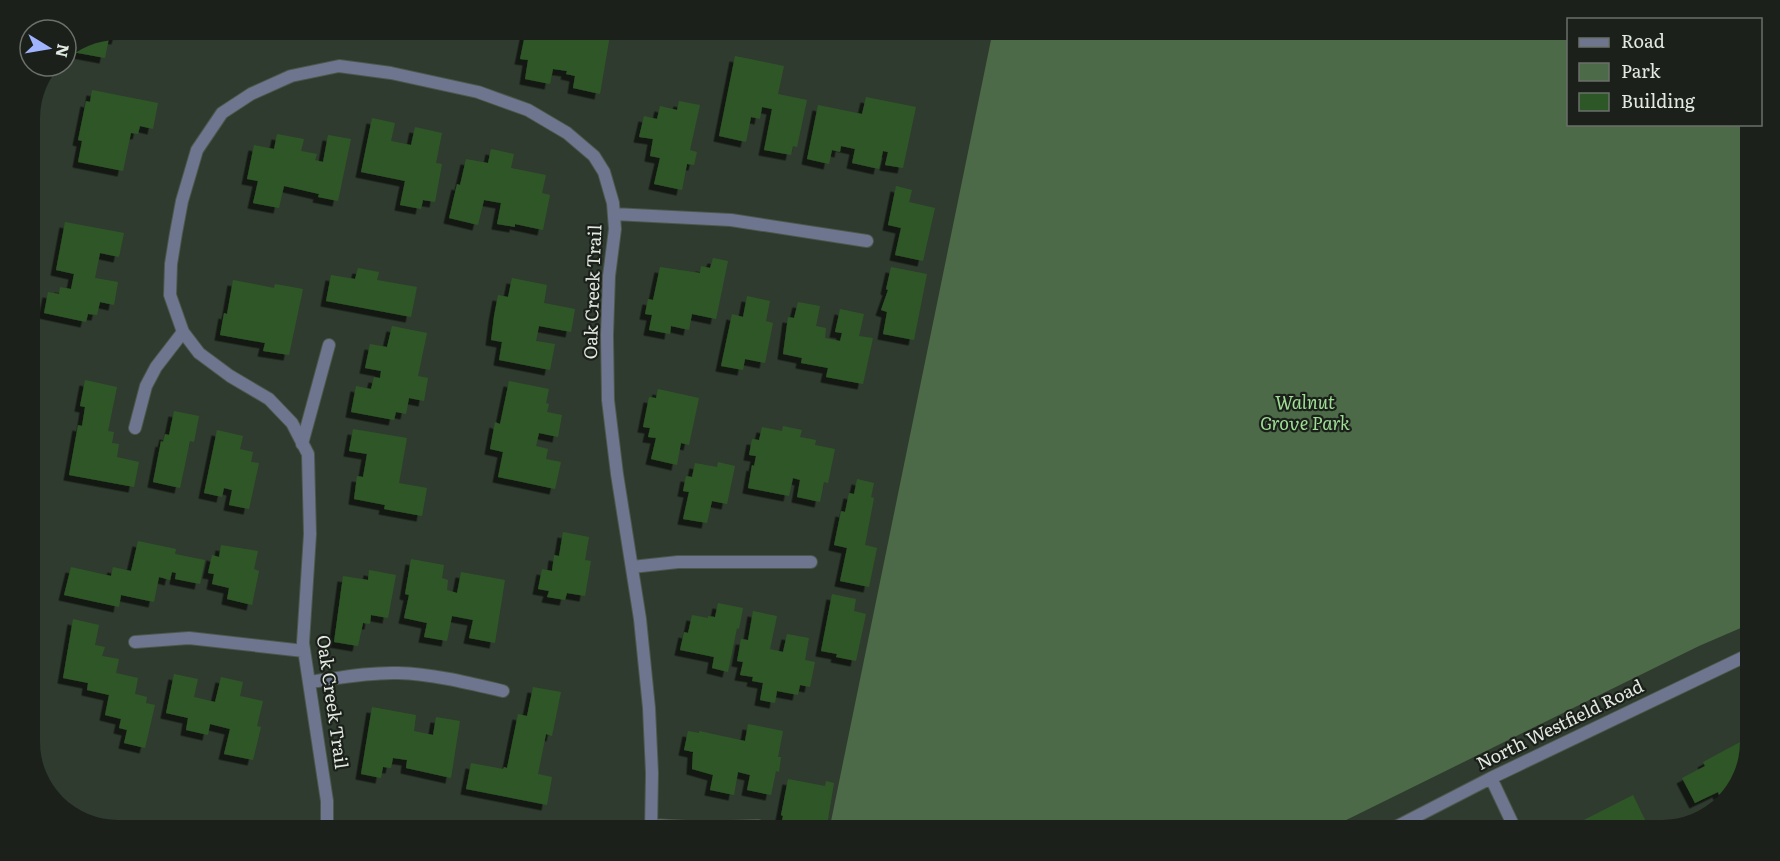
<svg xmlns="http://www.w3.org/2000/svg" width="1780" height="861" font-family="Literata,serif">
<defs>
<filter id="shadow"><feDropShadow dx="-5.5" dy="5.5" stdDeviation="0" flood-color="#0009"/></filter>
</defs>
<rect width="100%" height="100%" fill="#2f3b2e"/>
<path fill="#4c6a47" d="M 993,30 L 1568,30 L 1568,124 L 1750,125 L 1750,624 L 1699,646 L 1324,831 L 829,831 Z"/>
<path fill="#2e5727" filter="url(#shadow)" d="M 119,30 L 117,39 L 109,38 L 105,58 L 67,51 Z
M 526,30 L 588,30 L 610,35 L 600,94 L 573,88 L 575,76 L 566,74 L 567,71 L 553,69 L 550,84 L 525,79 L 528,60 L 520,59 Z
M 735,56 L 784,66 L 778,94 L 807,100 L 797,147 L 793,146 L 791,155 L 764,150 L 772,109 L 762,107 L 760,119 L 751,117 L 746,142 L 719,136 Z
M 92,90 L 158,103 L 153,129 L 140,126 L 138,134 L 131,133 L 123,171 L 78,162 L 82,141 L 78,140 L 86,101 L 90,102 Z
M 866,97 L 916,107 L 903,168 L 885,165 L 888,152 L 883,151 L 879,169 L 852,163 L 855,149 L 841,146 L 840,152 L 832,150 L 829,164 L 807,159 L 818,105 L 862,114 Z
M 679,101 L 700,105 L 690,150 L 697,152 L 694,165 L 687,164 L 682,190 L 654,184 L 660,158 L 650,156 L 653,139 L 639,137 L 644,116 L 657,119 L 660,106 L 677,110 Z
M 372,118 L 395,123 L 391,141 L 411,145 L 415,127 L 442,133 L 436,163 L 442,164 L 435,202 L 423,200 L 421,209 L 400,205 L 405,181 L 361,172 Z
M 277,134 L 304,139 L 301,151 L 317,154 L 315,160 L 323,162 L 328,135 L 351,139 L 338,201 L 318,197 L 319,194 L 284,186 L 279,208 L 253,203 L 258,181 L 247,179 L 254,145 L 274,149 Z
M 491,149 L 514,154 L 511,168 L 546,175 L 542,193 L 550,195 L 543,230 L 515,224 L 515,227 L 497,224 L 501,203 L 484,200 L 478,225 L 449,218 L 457,184 L 460,185 L 466,159 L 488,163 Z
M 896,186 L 912,190 L 909,202 L 935,208 L 923,261 L 895,255 L 901,228 L 888,225 Z
M 65,222 L 124,233 L 119,257 L 100,253 L 95,278 L 118,282 L 114,305 L 100,302 L 97,315 L 88,314 L 86,322 L 44,313 L 48,292 L 59,294 L 60,287 L 71,289 L 74,274 L 56,270 Z
M 713,258 L 728,261 L 716,319 L 692,314 L 689,330 L 671,326 L 670,334 L 649,330 L 652,315 L 645,314 L 648,299 L 653,300 L 660,267 L 700,273 L 701,266 L 710,268 Z
M 891,267 L 927,274 L 914,340 L 883,334 L 887,312 L 881,310 L 888,290 L 886,289 Z
M 358,268 L 379,272 L 377,280 L 417,287 L 411,317 L 326,301 L 331,275 L 355,279 Z
M 512,278 L 547,285 L 544,303 L 575,309 L 571,332 L 539,326 L 536,341 L 555,344 L 550,370 L 499,360 L 502,342 L 491,340 L 494,316 L 498,295 L 508,297 Z
M 233,280 L 274,288 L 275,284 L 303,289 L 289,355 L 263,351 L 265,343 L 220,335 L 224,313 L 227,314 Z
M 747,296 L 770,301 L 766,321 L 773,323 L 765,363 L 745,359 L 743,370 L 721,366 L 732,314 L 743,317 Z
M 798,302 L 820,306 L 816,326 L 826,328 L 825,338 L 840,341 L 842,333 L 835,332 L 840,309 L 864,314 L 859,336 L 873,338 L 863,384 L 826,377 L 828,368 L 801,363 L 802,358 L 783,354 L 788,317 L 794,318 Z
M 392,326 L 427,333 L 418,376 L 428,378 L 424,401 L 409,398 L 406,414 L 396,412 L 394,420 L 351,412 L 356,386 L 371,389 L 374,377 L 380,378 L 381,371 L 365,368 L 370,344 L 387,347 Z
M 85,380 L 117,387 L 108,431 L 114,432 L 112,443 L 119,444 L 117,457 L 139,462 L 134,487 L 69,475 L 78,425 L 82,426 L 85,407 L 80,406 Z
M 509,381 L 549,389 L 546,403 L 549,404 L 547,412 L 562,415 L 558,437 L 539,433 L 536,446 L 548,449 L 546,459 L 561,462 L 555,489 L 498,477 L 503,452 L 490,449 L 495,422 L 500,424 Z
M 658,389 L 699,398 L 689,445 L 681,443 L 677,465 L 651,459 L 656,438 L 648,437 L 650,428 L 643,427 L 649,397 L 656,398 Z
M 174,411 L 199,416 L 194,442 L 190,441 L 180,488 L 153,482 L 161,441 L 163,442 L 165,434 L 169,435 Z
M 783,426 L 802,430 L 800,437 L 816,440 L 815,445 L 835,449 L 828,483 L 824,482 L 820,502 L 797,497 L 800,480 L 793,478 L 789,496 L 748,488 L 752,465 L 754,466 L 756,456 L 749,455 L 752,439 L 759,440 L 762,427 L 782,431 Z
M 353,429 L 407,438 L 399,483 L 427,488 L 422,516 L 384,509 L 385,505 L 354,499 L 357,476 L 363,477 L 367,454 L 349,451 Z
M 217,430 L 243,436 L 240,449 L 253,452 L 251,462 L 259,463 L 249,509 L 229,505 L 232,490 L 224,488 L 222,497 L 204,493 Z
M 718,462 L 735,466 L 727,504 L 712,501 L 707,523 L 683,519 L 689,492 L 683,491 L 686,476 L 692,477 L 695,463 L 717,467 Z
M 857,479 L 874,483 L 871,497 L 874,498 L 865,545 L 877,548 L 869,587 L 840,581 L 847,548 L 834,545 L 841,511 L 845,512 L 849,493 L 854,494 Z
M 563,532 L 589,537 L 585,560 L 591,561 L 585,596 L 567,593 L 565,600 L 547,597 L 549,591 L 538,589 L 542,569 L 552,571 L 554,555 L 559,556 Z
M 138,541 L 176,549 L 175,554 L 205,560 L 200,584 L 175,579 L 176,573 L 172,572 L 170,580 L 159,577 L 154,602 L 121,595 L 119,607 L 64,595 L 71,567 L 111,576 L 113,567 L 131,571 Z
M 221,545 L 258,551 L 254,569 L 259,571 L 252,605 L 227,599 L 229,588 L 212,584 L 214,574 L 208,573 L 212,555 L 219,557 Z
M 411,559 L 444,565 L 442,578 L 448,580 L 447,590 L 457,593 L 461,572 L 505,580 L 495,643 L 469,638 L 473,620 L 452,616 L 447,641 L 424,637 L 427,623 L 404,618 L 409,595 L 405,594 Z
M 369,570 L 396,575 L 388,618 L 371,615 L 370,624 L 363,623 L 358,646 L 334,642 L 343,576 L 368,580 Z
M 832,594 L 856,599 L 854,611 L 866,614 L 856,661 L 836,657 L 837,654 L 821,651 Z
M 718,603 L 743,608 L 739,629 L 737,628 L 728,672 L 712,668 L 714,657 L 680,650 L 684,632 L 688,633 L 692,615 L 708,618 L 708,616 L 715,617 Z
M 753,611 L 777,616 L 770,649 L 783,652 L 787,634 L 809,638 L 805,660 L 815,662 L 810,687 L 800,685 L 798,695 L 777,691 L 775,703 L 760,700 L 763,683 L 752,681 L 753,677 L 740,675 L 743,662 L 737,661 L 741,639 L 748,640 Z
M 73,619 L 99,625 L 95,645 L 105,647 L 102,656 L 119,659 L 116,673 L 138,678 L 135,694 L 147,697 L 146,703 L 155,705 L 145,748 L 124,743 L 127,730 L 119,728 L 121,719 L 105,715 L 109,695 L 87,690 L 88,683 L 63,678 Z
M 174,674 L 198,679 L 194,697 L 215,702 L 221,677 L 243,682 L 240,696 L 263,701 L 257,726 L 261,727 L 253,760 L 224,754 L 230,729 L 210,724 L 208,735 L 186,730 L 188,718 L 166,713 Z
M 533,687 L 561,692 L 552,736 L 546,734 L 538,774 L 552,777 L 547,805 L 466,789 L 471,763 L 503,769 L 504,767 L 507,768 L 518,714 L 527,716 Z
M 372,707 L 416,715 L 414,731 L 433,735 L 436,717 L 460,721 L 451,778 L 406,768 L 407,760 L 393,758 L 391,768 L 383,767 L 381,778 L 361,774 Z
M 748,724 L 783,731 L 778,757 L 781,757 L 779,772 L 776,771 L 771,795 L 747,790 L 750,775 L 738,772 L 734,795 L 710,790 L 713,775 L 692,769 L 693,752 L 684,750 L 688,731 L 699,733 L 699,731 L 745,741 Z
M 1744,740 L 1749,749 L 1741,781 L 1725,799 L 1722,793 L 1719,795 L 1718,792 L 1695,803 L 1682,778 L 1705,766 L 1703,762 Z
M 788,779 L 825,786 L 826,781 L 834,783 L 826,831 L 780,831 L 783,816 L 781,815 Z
M 1633,795 L 1648,826 L 1639,831 L 1580,831 L 1576,824 Z"/>
<g fill="none" stroke-linecap="round" stroke-linejoin="round">
<g stroke="#4c574b" stroke-width="14">
<path id="minor" d="M 614,214 L 731,220 L 867,241
M 135,428 L 146,386 L 156,367 L 183,332
M 302,444 L 329,345
M 632,567 L 678,562 L 811,562
M 135,642 L 189,638 L 304,651
M 310,682 C 339,678 369,672 398,673 C 433,674 469,683 503,691
M 1491,778 L 1516,831
M 651,825 L 705,828 L 758,826
M 104,828 L 171,831
M 327,831 L 327,801 L 303,643 L 310,534 L 308,454 L 292,423 L 269,399 L 230,376 L 199,353 L 183,332 L 170,295 L 171,264 L 176,233 L 182,201 L 197,150 L 222,113 L 251,94 L 291,76 L 339,66 L 391,73 L 478,92 L 528,110 L 567,133 L 594,156 L 604,172 L 613,203 L 615,229 L 609,276 L 607,335 L 608,400 L 617,474 L 640,619 L 649,708 L 652,773 L 651,831
M 1388,831 L 1491,778 L 1750,654"/>
</g>
<use href="#minor" stroke="#6e758e" stroke-width="12"/>
</g>
<g text-anchor="middle" stroke-width="4.5" stroke-linejoin="round" paint-order="stroke">
<g font-size="18" fill="#e2e9e1" stroke="#1b201a">
<text transform="translate(593 292) rotate(-88)" y="6">Oak Creek Trail</text>
<text transform="translate(332 702) rotate(82)" y="6">Oak Creek Trail</text>
<text transform="translate(1560 725) rotate(-26)" y="6">North Westfield Road</text>
</g>
<g font-size="18" font-style="italic" fill="#9fde95" stroke="#1b201a">
<text x="1305" y="409">Walnut<tspan x="1305" dy="21">Grove Park</tspan></text>
</g>
</g>
<path d="M0 0H1780V861H0ZM118 40H1662A78 78 0 0 1 1740 118V742A78 78 0 0 1 1662 820H118A78 78 0 0 1 40 742V118A78 78 0 0 1 118 40Z" fill="#1b201a" fill-rule="evenodd"/>
<rect x="1567" y="18" width="195" height="108" fill="#1b201a" stroke="#6b706a" stroke-width="1.5"/>
<rect x="1579" y="38" width="30" height="9" fill="#6e758e" stroke="#6b706a" stroke-width="1.5"/>
<text x="1621" y="48" font-size="18" fill="#e2e9e1">Road</text>
<rect x="1579" y="63" width="30" height="18" fill="#4c6a47" stroke="#6b706a" stroke-width="1.5"/>
<text x="1621" y="78" font-size="18" fill="#e2e9e1">Park</text>
<rect x="1579" y="93" width="30" height="18" fill="#2e5727" stroke="#6b706a" stroke-width="1.5"/>
<text x="1621" y="108" font-size="18" fill="#e2e9e1">Building</text>
<g transform="translate(48 48) rotate(101)"><circle r="28" fill="#1b201a" stroke="#6b706a" stroke-width="1.5"/>
<path d="M0-4.5L10 22L0 15L-10 22Z" fill="#a0b3fd"/>
<text y="-9" font-size="16" font-weight="bold" text-anchor="middle" fill="#e2e9e1">N</text>
</g>
</svg>
